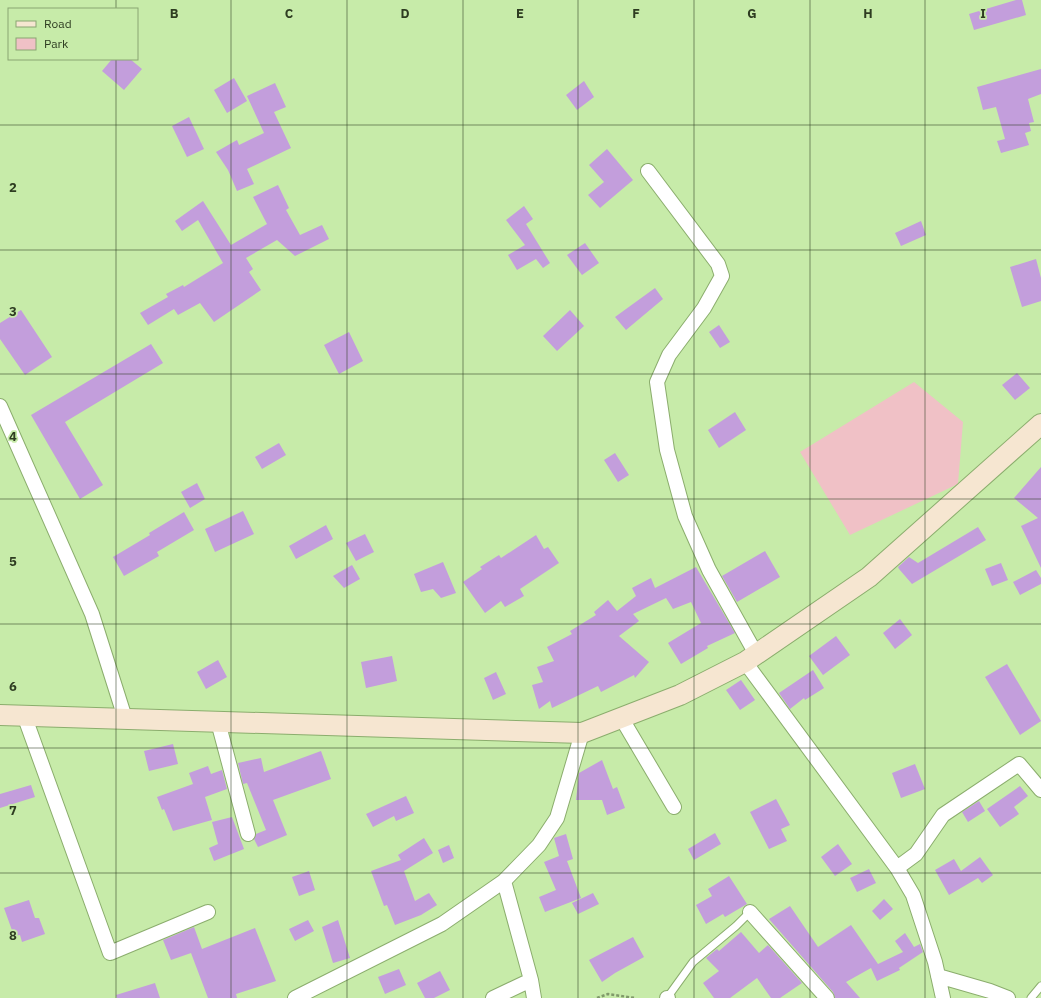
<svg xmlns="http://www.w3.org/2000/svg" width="1041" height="998" font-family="'IBM Plex Sans',sans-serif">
<rect width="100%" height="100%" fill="#c7eba9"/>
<path fill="#f0c1c6" d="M 914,382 L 963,422 L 958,484 L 850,535 L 800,452 Z"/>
<path fill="#c39edc" d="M 1016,0 L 1022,0 L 1026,15 L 974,30 L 969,14 Z
M 112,59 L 130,59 L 142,69 L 124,90 L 102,71 Z
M 1041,69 L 1041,94 L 1028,99 L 1034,122 L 1029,123 L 1031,131 L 1025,133 L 1029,145 L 1001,153 L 997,141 L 1005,139 L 996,107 L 983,110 L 977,87 Z
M 234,78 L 247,101 L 227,113 L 214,90 Z
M 584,81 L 594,97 L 577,110 L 566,95 Z
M 275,83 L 286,107 L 274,112 L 291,148 L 247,169 L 254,184 L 237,191 L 228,170 L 216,152 L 237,140 L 239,145 L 264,133 L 247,96 Z
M 189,117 L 204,149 L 187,157 L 172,126 Z
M 607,149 L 633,180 L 600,208 L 588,195 L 604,182 L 589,165 Z
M 278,185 L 289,208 L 286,210 L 300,235 L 322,225 L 329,239 L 295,256 L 277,240 L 246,258 L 253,269 L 249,272 L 261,290 L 214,322 L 200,303 L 178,315 L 174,309 L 148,325 L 140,313 L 168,297 L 166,294 L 183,285 L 184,287 L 223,263 L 198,220 L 182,231 L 175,221 L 203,201 L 231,245 L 267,224 L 253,197 Z
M 524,206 L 533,219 L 526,224 L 550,263 L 543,268 L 536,259 L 517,270 L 508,255 L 525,245 L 506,220 Z
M 921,221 L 926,235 L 901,246 L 895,233 Z
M 585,243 L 599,263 L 582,275 L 567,255 Z
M 1036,259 L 1041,278 L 1041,301 L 1022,307 L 1010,267 Z
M 655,288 L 663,299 L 626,330 L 615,317 Z
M 21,310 L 52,357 L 25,375 L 0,339 L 0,323 Z
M 570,310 L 584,326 L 557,351 L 543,336 Z
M 719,325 L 730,342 L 720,348 L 709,332 Z
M 349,332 L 363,361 L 339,374 L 324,345 Z
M 151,344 L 163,363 L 65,422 L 103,485 L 80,499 L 31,415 Z
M 1017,373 L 1030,388 L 1015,400 L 1002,385 Z
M 735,412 L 746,430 L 719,448 L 708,430 Z
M 279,443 L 286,455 L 262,469 L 255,457 Z
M 615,453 L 629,475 L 618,482 L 604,460 Z
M 1041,467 L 1041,568 L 1021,526 L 1038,518 L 1014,498 Z
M 197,483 L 205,499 L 190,508 L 181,492 Z
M 243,511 L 254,534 L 215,552 L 205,529 Z
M 184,512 L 194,530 L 157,552 L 159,556 L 124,576 L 113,557 L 150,535 L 149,533 Z
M 326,525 L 333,539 L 296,559 L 289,546 Z
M 978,527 L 986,540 L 912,584 L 899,569 L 898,567 L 909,557 L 918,563 Z
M 365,534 L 374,552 L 356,561 L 346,543 Z
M 536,535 L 544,549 L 548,547 L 559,563 L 520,589 L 524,596 L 505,607 L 501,601 L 485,613 L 463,582 L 482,569 L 480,567 L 499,555 L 501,558 Z
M 765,551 L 780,577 L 737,602 L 722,576 Z
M 443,562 L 456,593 L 441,598 L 433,589 L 421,592 L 414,574 Z
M 1001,563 L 1008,580 L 992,586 L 985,569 Z
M 352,565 L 360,579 L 344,588 L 333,576 Z
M 696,567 L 735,633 L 707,646 L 708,648 L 681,664 L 668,643 L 701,623 L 691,602 L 673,609 L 666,598 L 633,614 L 639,621 L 619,636 L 649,662 L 635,678 L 634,675 L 601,692 L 598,686 L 552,708 L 550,701 L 539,709 L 532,685 L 543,682 L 537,667 L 554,661 L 547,647 L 572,634 L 570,631 L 596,615 L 594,612 L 608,600 L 617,611 L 636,596 L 632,588 L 651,578 L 655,588 Z
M 1036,570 L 1041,578 L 1041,584 L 1020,595 L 1013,582 Z
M 900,619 L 912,635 L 895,649 L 883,633 Z
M 836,636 L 850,655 L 823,675 L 809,656 Z
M 392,656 L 397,681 L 366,688 L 361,662 Z
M 218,660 L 227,677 L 206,689 L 197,672 Z
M 1007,664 L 1041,721 L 1020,735 L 985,677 Z
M 813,670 L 824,688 L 805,700 L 804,698 L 790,709 L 779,693 Z
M 496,672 L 506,694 L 493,700 L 484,678 Z
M 741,680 L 755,700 L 740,710 L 726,690 Z
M 173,744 L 178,764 L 149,771 L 144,751 Z
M 321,751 L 331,779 L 273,800 L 287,835 L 258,847 L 254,839 L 256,834 L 266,830 L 247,783 L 243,784 L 238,763 L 261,758 L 264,772 Z
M 602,760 L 613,789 L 617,787 L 625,808 L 607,815 L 602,800 L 576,800 L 579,773 Z
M 915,764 L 925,789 L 901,798 L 892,773 Z
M 208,766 L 211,774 L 222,770 L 227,789 L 205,797 L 212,820 L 173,831 L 164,809 L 162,810 L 157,797 L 193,784 L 189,773 Z
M 31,785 L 35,797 L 0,808 L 0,794 Z
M 1020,786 L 1028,796 L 1014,807 L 1019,814 L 1000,827 L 987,809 Z
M 406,796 L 414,813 L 396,821 L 394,816 L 373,827 L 366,814 Z
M 776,799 L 790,825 L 781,829 L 787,841 L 769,849 L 750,812 Z
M 979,801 L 985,811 L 968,822 L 962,812 Z
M 232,817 L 244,849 L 214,861 L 209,848 L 218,844 L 212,822 Z
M 715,833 L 721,844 L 694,860 L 688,849 Z
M 566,834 L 573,859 L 567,861 L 581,898 L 545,912 L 539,897 L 556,890 L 544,862 L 559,856 L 554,838 Z
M 424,838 L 433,853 L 404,871 L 415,901 L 429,893 L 437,905 L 421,915 L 395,925 L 387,905 L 384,906 L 371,871 L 401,860 L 398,855 Z
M 838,844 L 852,864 L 835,876 L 821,857 Z
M 449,845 L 454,858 L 443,863 L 438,850 Z
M 980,857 L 993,875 L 982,883 L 978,878 L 949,895 L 935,870 L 954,859 L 961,871 Z
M 869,869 L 876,883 L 857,892 L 850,878 Z
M 309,871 L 315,890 L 299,896 L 292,877 Z
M 729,876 L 747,904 L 725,917 L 723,914 L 706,924 L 696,905 L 712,896 L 708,889 Z
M 593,893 L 599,904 L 578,914 L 572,903 Z
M 884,899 L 893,909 L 880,920 L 872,911 Z
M 29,900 L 35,918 L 39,918 L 45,934 L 22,942 L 20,935 L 14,936 L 4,908 Z
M 790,906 L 818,947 L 851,925 L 878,964 L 903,952 L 895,941 L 905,933 L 914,947 L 920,944 L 923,952 L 899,968 L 900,970 L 877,981 L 871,968 L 846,982 L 860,998 L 835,998 L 833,992 L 769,919 Z
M 308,920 L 314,931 L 295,941 L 289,929 Z
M 338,920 L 350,958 L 333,963 L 322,927 Z
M 194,927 L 202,949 L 255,928 L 276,981 L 236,994 L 237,998 L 208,998 L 191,953 L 171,960 L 163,940 Z
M 741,932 L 759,953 L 768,945 L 802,983 L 780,998 L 771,998 L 757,978 L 730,998 L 714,998 L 703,983 L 719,971 L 706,958 L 717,949 L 719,951 Z
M 633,937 L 644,957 L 615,973 L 602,982 L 589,960 Z
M 399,969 L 406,985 L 385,994 L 378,977 Z
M 440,971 L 450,990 L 434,998 L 425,998 L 417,983 Z
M 155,983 L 160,998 L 117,998 L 116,995 Z"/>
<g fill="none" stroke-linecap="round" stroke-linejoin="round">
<g stroke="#8bad6d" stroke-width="9">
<path id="lane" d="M 667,998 L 693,962 L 736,926 L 750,912
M 1031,998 L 1041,986"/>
</g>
<g stroke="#8bad6d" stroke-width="16">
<path id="street" d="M 648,171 L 718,264 L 722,276 L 704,308 L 669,355 L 657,382 L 667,450 L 685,516 L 709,570 L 756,654
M 0,406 L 92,614 L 125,718
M 745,662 L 897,868 L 913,895 L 935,962 L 943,998
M 24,715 L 110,953 L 208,912
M 622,719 L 674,807
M 218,722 L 248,834
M 897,868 L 916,854 L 943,815 L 1019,764 L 1041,790
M 504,881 L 531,980 L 534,998
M 750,912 L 827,998
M 938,976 L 990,991 L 1008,998
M 295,998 L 442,924 L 504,881 L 539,845 L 557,818 L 582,733
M 493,998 L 531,980
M 667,998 L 668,998"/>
</g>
<g stroke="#8bad6d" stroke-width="22">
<path id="secondary" d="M 0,715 L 582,733 L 680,695 L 745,662 L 869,577 L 1041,424"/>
</g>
<path stroke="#809a6a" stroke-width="2.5" stroke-dasharray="3 2" stroke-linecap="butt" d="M 597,998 L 608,994 L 635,998"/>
<use href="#lane" stroke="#fff" stroke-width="7"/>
<use href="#street" stroke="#fff" stroke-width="14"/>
<use href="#secondary" stroke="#f6e6d1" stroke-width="20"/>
</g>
<path fill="none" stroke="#2e3c21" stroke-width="1" stroke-opacity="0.55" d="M 116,0 L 116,9M 231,0 L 231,998M 347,0 L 347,998M 463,0 L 463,998M 578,0 L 578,998M 694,0 L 694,998M 810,0 L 810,998M 925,0 L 925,998M 116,59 L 116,998M 0,125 L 1041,125M 0,250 L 1041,250M 0,374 L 1041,374M 0,499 L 1041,499M 0,624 L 1041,624M 0,748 L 1041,748M 0,873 L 1041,873"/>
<g font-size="13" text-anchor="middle" font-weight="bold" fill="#2e3c21" stroke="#c7eba9" stroke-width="3.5" stroke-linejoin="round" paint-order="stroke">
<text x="174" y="18">B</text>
<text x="289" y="18">C</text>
<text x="405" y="18">D</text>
<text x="520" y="18">E</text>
<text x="636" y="18">F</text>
<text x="752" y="18">G</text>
<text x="868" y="18">H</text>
<text x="983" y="18">I</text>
<text x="13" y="192">2</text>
<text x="13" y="316">3</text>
<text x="13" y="441">4</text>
<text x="13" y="566">5</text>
<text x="13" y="691">6</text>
<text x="13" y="815">7</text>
<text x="13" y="940">8</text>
</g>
<rect x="8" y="8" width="130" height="52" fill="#c7eba9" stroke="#8aa573"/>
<rect x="16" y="21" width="20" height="6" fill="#f6e6d1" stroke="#8aa573"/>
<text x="44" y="28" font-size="12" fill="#2e3c21">Road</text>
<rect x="16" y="38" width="20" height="12" fill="#f0c1c6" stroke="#8aa573"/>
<text x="44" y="48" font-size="12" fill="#2e3c21">Park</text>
</svg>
